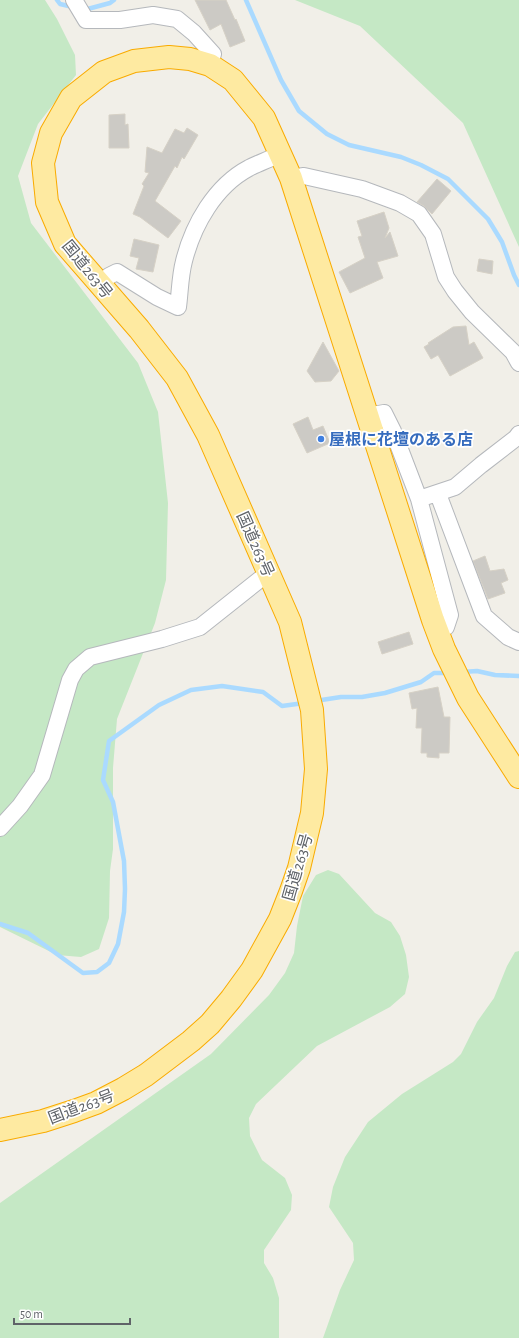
<svg xmlns="http://www.w3.org/2000/svg" width="519" height="1338" font-family="'Alegreya Sans','Noto Sans JP',sans-serif">
<rect width="100%" height="100%" fill="#f1efe8"/>
<path fill="#c5e8c5" d="M 0,0 L 45,0 L 57,19 L 75,55 L 76,75 L 38,124 L 18,176 L 31,223 L 138,363 L 158,412 L 168,503 L 166,580 L 155,623 L 117,719 L 113,768 L 113,849 L 110,871 L 109,918 L 99,949 L 81,957 L 57,955 L 0,927 Z
M 295,0 L 519,0 L 519,247 L 463,123 L 360,26 Z
M 328,870 L 339,874 L 375,913 L 391,922 L 400,936 L 406,955 L 409,977 L 405,994 L 390,1007 L 317,1046 L 256,1104 L 249,1118 L 250,1136 L 262,1160 L 285,1178 L 292,1195 L 291,1210 L 264,1250 L 264,1263 L 273,1278 L 279,1298 L 279,1338 L 0,1338 L 0,1203 L 211,1054 L 269,995 L 285,973 L 294,953 L 297,926 L 303,896 L 316,875 Z
M 519,951 L 519,1338 L 323,1338 L 340,1290 L 354,1260 L 353,1243 L 329,1207 L 333,1187 L 345,1157 L 368,1122 L 402,1094 L 453,1062 L 461,1054 L 477,1022 L 494,998 L 507,966 L 515,952 Z"/>
<g fill="none" stroke-linecap="round" stroke-linejoin="round">
<path stroke="#aadaff" stroke-width="4.5" d="M 57,0 L 60,4 L 73,7
M 246,0 L 281,80 L 299,111 L 327,134 L 349,145 L 401,157 L 421,165 L 448,179 L 488,219 L 502,242 L 514,275 L 519,285
M 84,10 L 110,3 L 114,0
M 462,672 L 477,671 L 495,675 L 519,676
M 315,701 L 341,697 L 362,697 L 385,693 L 421,682 L 434,673 L 449,673
M 0,924 L 28,933 L 83,973 L 97,972 L 109,963 L 118,944 L 124,912 L 125,889 L 124,861 L 113,802 L 103,780 L 109,741 L 159,705 L 191,690 L 222,686 L 263,692 L 282,706 L 304,703"/>
</g>
<path fill="#cccac5" stroke="#d6d1c6" d="M 195,0 L 226,0 L 235,20 L 236,19 L 245,41 L 230,47 L 221,24 L 210,30 Z
M 125,114 L 125,125 L 128,124 L 129,148 L 109,148 L 109,115 Z
M 187,128 L 198,135 L 184,159 L 182,157 L 177,168 L 175,166 L 155,201 L 181,221 L 168,238 L 140,217 L 133,214 L 144,186 L 142,184 L 149,173 L 145,172 L 147,147 L 162,153 L 175,129 L 184,133 Z
M 437,179 L 451,191 L 432,214 L 424,206 L 417,202 Z
M 384,212 L 389,228 L 385,238 L 390,232 L 398,256 L 377,262 L 383,278 L 350,293 L 339,272 L 365,258 L 358,237 L 362,236 L 357,221 Z
M 134,239 L 159,245 L 153,272 L 136,269 L 139,258 L 130,256 Z
M 479,259 L 493,261 L 492,274 L 477,271 Z
M 466,326 L 469,345 L 474,342 L 483,358 L 450,376 L 438,355 L 431,359 L 424,347 L 429,344 L 428,343 L 453,327 Z
M 323,342 L 339,371 L 331,381 L 315,382 L 307,371 Z
M 308,417 L 313,430 L 323,426 L 330,443 L 307,453 L 293,424 Z
M 485,556 L 490,571 L 504,569 L 508,580 L 501,583 L 505,593 L 488,599 L 473,561 Z
M 409,632 L 413,644 L 382,654 L 378,642 Z
M 438,687 L 444,717 L 450,717 L 449,753 L 439,753 L 439,758 L 427,757 L 427,753 L 421,753 L 422,728 L 416,728 L 417,708 L 412,709 L 409,693 Z"/>
<g fill="none" stroke-linecap="round" stroke-linejoin="round">
<g stroke="#b5b8bc" stroke-width="18">
<path id="minor" d="M 74,0 L 86,20 L 120,20 L 153,15 L 177,19 L 194,33 L 213,54 L 210,65
M 291,178 L 304,176 L 362,189 L 400,203 L 419,214 L 433,234 L 446,277 L 455,291 L 472,312 L 513,352 L 519,363
M 100,285 L 109,276 L 117,272 L 157,297 L 178,307 C 180,292 180,276 184,261 C 193,225 215,186 249,168 C 259,163 270,159 280,154
M 367,416 L 384,413 L 393,431 L 419,499 L 455,487 L 481,465 L 516,438 L 519,434
M 438,494 L 484,616 L 508,637 L 519,642
M 419,499 L 450,615 L 446,627 L 437,630
M 0,828 L 20,806 L 42,775 L 70,680 L 76,669 L 90,657 L 162,639 L 200,627 L 268,573"/>
</g>
<g stroke="#f9ab00" stroke-width="24">
<path id="trunk" d="M 0,1130 L 43,1121 L 74,1111 L 96,1103 L 123,1089 L 146,1075 L 191,1041 L 210,1024 L 231,999 L 252,970 L 280,919 L 291,891 L 299,868 L 312,813 L 316,769 L 312,710 L 290,622 L 208,435 L 177,378 L 139,329 L 65,244 L 47,202 L 43,163 L 51,133 L 71,98 L 104,72 L 134,61 L 169,57 L 190,59 L 210,65 L 233,80 L 264,118 L 291,178 L 433,620 L 444,649 L 468,698 L 519,777"/>
</g>
<use href="#minor" stroke="#fff" stroke-width="16"/>
<use href="#trunk" stroke="#feeaa1" stroke-width="22"/>
</g>
<circle fill="#3f7fe0" stroke="#fff" stroke-width="1.5" cx="321" cy="439" r="4"/>
<g text-anchor="middle" stroke-width="3.5" stroke-linejoin="round" paint-order="stroke">
<g font-size="16" fill="#5f6368" stroke="#fff">
<text transform="translate(88 269) rotate(51)" y="6">国道263号</text>
<text transform="translate(256 544) rotate(66)" y="6">国道263号</text>
<text transform="translate(297 867) rotate(-74)" y="6">国道263号</text>
<text transform="translate(81 1106) rotate(-21)" y="6">国道263号</text>
</g>
<g font-size="16" font-weight="bold" fill="#366cbe" stroke="#fff" text-anchor="start">
<text x="329" y="445">屋根に花壇のある店</text>
</g>
</g>
<path d="M14 1318v6h116v-6" fill="none" stroke="#5f6368" stroke-width="2"/>
<text x="20" y="1318" font-size="12" fill="#5f6368" stroke="#ffffff" stroke-width="3" paint-order="stroke">50 m</text>
</svg>
